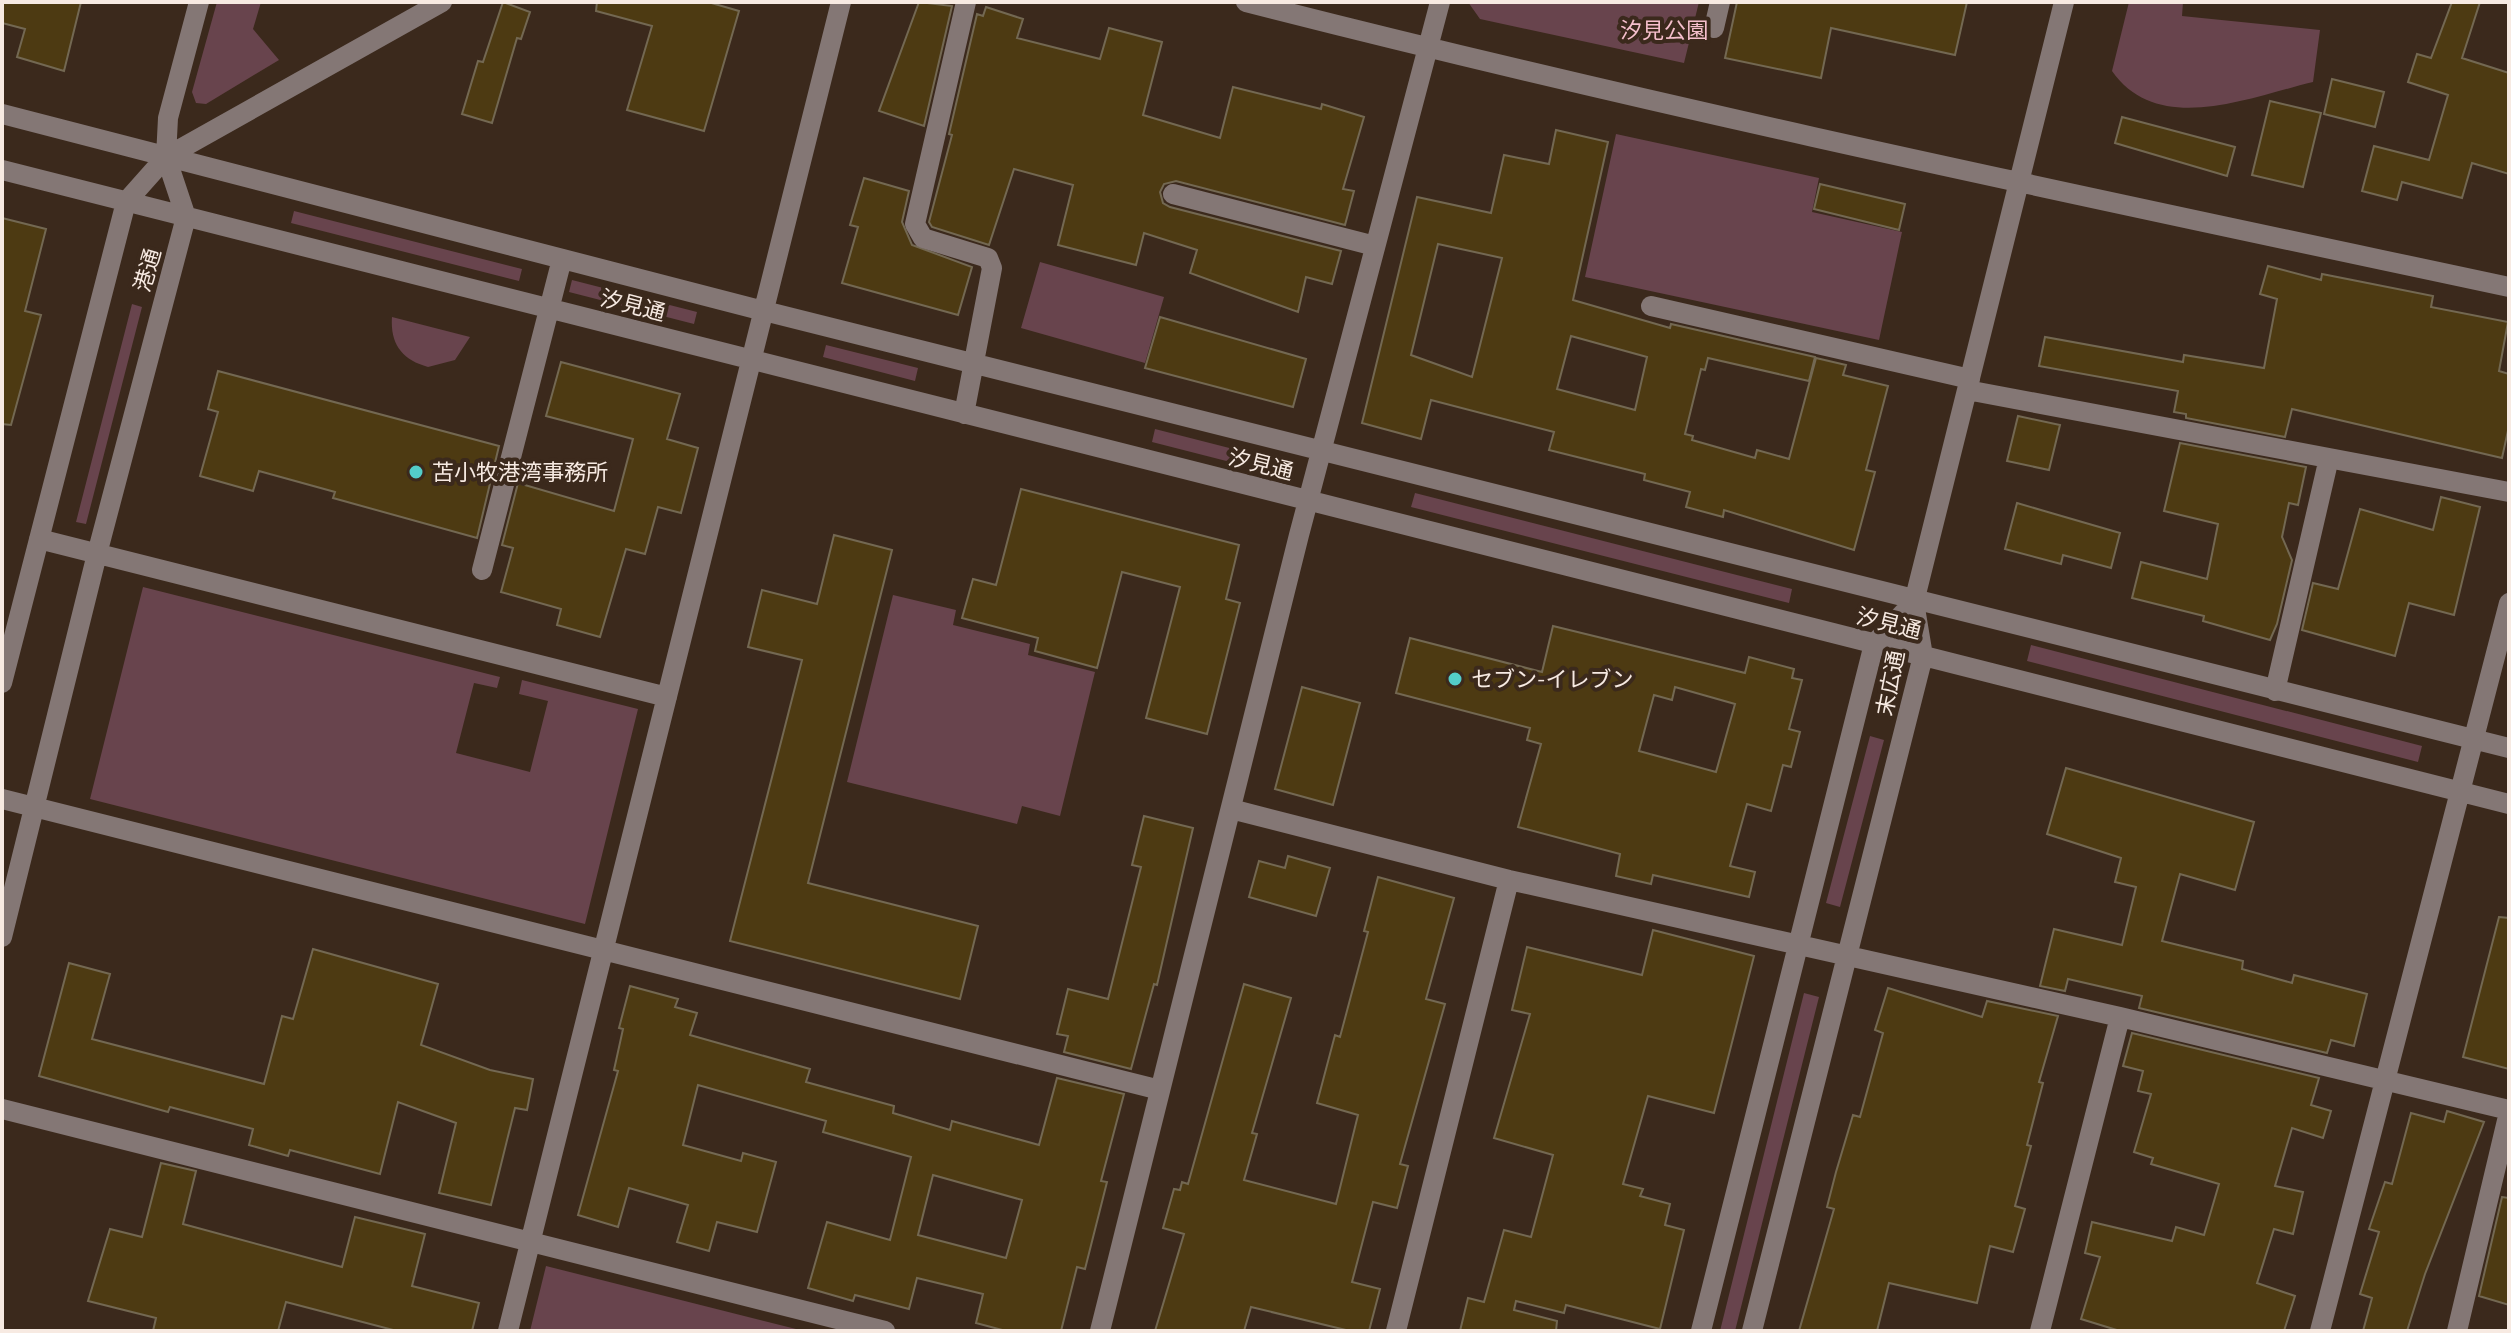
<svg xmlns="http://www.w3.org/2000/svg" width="2511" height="1333" font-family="Montserrat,'Noto Sans JP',sans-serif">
<rect width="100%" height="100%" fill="#3b291c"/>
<path fill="#68444d" d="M 217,2 L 261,2 L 253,29 L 279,60 L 206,104 L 196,103 L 192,92 Z
M 1468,2 L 1699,2 L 1684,63 L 1480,19 Z
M 2129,2 L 2183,2 L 2182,16 L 2320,30 L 2313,82 C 2250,97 2158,137 2112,71 Z
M 1616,134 L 1819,178 L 1812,212 L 1902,232 L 1879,340 L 1585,277 Z
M 294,211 L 522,269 L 519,281 L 291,223 Z
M 1040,262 L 1164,297 L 1145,363 L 1021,328 Z
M 572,280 L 697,312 L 694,324 L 569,292 Z
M 132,304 L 142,307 L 86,524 L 76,522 Z
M 392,317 L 470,337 L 455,360 L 428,367 C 402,360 390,344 392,317 Z
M 826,345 L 918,368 L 915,381 L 823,357 Z
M 1155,429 L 1245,452 L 1242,465 L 1152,442 Z
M 1415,493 L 1792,589 L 1789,603 L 1411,507 Z
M 143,587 L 500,677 L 497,688 L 474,683 L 456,753 L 530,772 L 548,701 L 519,694 L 522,680 L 638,709 L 585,924 L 90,799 Z
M 893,595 L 956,610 L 953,625 L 1030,644 L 1028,655 L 1095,672 L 1060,816 L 1022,806 L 1017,824 L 847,782 Z
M 2031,645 L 2422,746 L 2418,762 L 2027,661 Z
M 1870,736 L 1884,740 L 1840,907 L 1826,903 Z
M 1804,993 L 1819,997 L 1735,1331 L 1720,1331 Z
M 546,1266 L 800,1330 L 800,1331 L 530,1331 Z"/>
<path fill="#4d3a12" stroke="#736852" stroke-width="2" fill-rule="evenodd" d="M 2,2 L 81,2 L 64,71 L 17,57 L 25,29 L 2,23 Z
M 503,2 L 530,12 L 521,39 L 517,38 L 492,123 L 462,114 L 478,61 L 483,62 Z
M 597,2 L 708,2 L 739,11 L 704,131 L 627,110 L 652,26 L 596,11 Z
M 919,2 L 952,6 L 924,126 L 879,111 Z
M 1737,2 L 1967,2 L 1955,55 L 1831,28 L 1821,78 L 1725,58 Z
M 2452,2 L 2480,2 L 2462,58 L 2509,73 L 2509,174 L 2472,163 L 2462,198 L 2402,182 L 2397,200 L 2362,191 L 2374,146 L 2429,160 L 2448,95 L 2408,82 L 2417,54 L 2431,58 Z
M 986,7 L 1023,19 L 1017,38 L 1100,59 L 1109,28 L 1162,42 L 1143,115 L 1220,138 L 1233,87 L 1321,109 L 1322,104 L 1364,117 L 1343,189 L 1354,191 L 1345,225 L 1176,181 L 1164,184 L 1160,192 L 1163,203 L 1170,207 L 1341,251 L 1332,284 L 1306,277 L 1298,312 L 1190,273 L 1197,250 L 1144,233 L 1136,265 L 1058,245 L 1073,185 L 1014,169 L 989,245 L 932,227 L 929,222 L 952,135 L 949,134 L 977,14 L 983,16 Z
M 2332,79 L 2384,92 L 2375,127 L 2324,114 Z
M 2270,101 L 2321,113 L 2303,187 L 2252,175 Z
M 2122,117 L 2235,147 L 2227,176 L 2115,143 Z
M 1556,130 L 1608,142 L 1573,300 L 1670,328 L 1671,324 L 1815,357 L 1809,381 L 1708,358 L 1705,370 L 1701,369 L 1685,434 L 1693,436 L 1692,440 L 1755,458 L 1757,450 L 1789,459 L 1816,358 L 1846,365 L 1843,375 L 1888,386 L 1866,470 L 1875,472 L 1854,550 L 1724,510 L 1723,517 L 1686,507 L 1690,492 L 1644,480 L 1645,474 L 1549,450 L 1554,432 L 1431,400 L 1421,439 L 1362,423 L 1417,197 L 1491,213 L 1504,155 L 1549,164 ZM 1438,244 L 1502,258 L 1472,377 L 1411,355 ZM 1571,336 L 1647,357 L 1635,410 L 1557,389 Z
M 864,178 L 909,191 L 902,222 L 912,245 L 972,267 L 958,315 L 842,283 L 858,227 L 850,225 Z
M 1820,184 L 1905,204 L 1899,230 L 1814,209 Z
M 2,218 L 46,229 L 25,311 L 41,315 L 11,425 L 2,424 Z
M 2268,266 L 2321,280 L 2322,274 L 2433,296 L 2431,307 L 2508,322 L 2499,371 L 2509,374 L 2509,426 L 2502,458 L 2292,409 L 2285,437 L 2186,418 L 2186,414 L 2174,412 L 2178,391 L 2039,366 L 2045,337 L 2183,362 L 2184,355 L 2264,368 L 2277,299 L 2260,294 Z
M 1160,317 L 1306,359 L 1293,407 L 1145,368 Z
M 561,362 L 680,394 L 667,439 L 698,448 L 681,513 L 658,507 L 645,554 L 626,549 L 600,637 L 557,625 L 561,609 L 501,592 L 513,548 L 502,545 L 518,483 L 614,511 L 633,439 L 546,416 Z
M 218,371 L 499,446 L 477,538 L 333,498 L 335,492 L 259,471 L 253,491 L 200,476 L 218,412 L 208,409 Z
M 2018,416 L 2060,425 L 2049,470 L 2007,461 Z
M 2180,443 L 2306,467 L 2298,505 L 2289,503 L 2282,537 L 2292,560 L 2277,624 L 2270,640 L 2203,621 L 2204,616 L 2132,598 L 2141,562 L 2207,579 L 2218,524 L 2164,511 Z
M 1021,489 L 1239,545 L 1226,599 L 1240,603 L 1207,734 L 1146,718 L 1180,587 L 1122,572 L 1097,668 L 1035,651 L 1038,638 L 962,618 L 973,579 L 996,585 Z
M 2441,497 L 2480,507 L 2454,615 L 2409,603 L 2395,656 L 2302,630 L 2313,583 L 2338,589 L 2360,509 L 2433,530 Z
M 2017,503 L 2120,533 L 2111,568 L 2063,555 L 2061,564 L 2005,549 Z
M 834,535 L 892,550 L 808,883 L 978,926 L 960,999 L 730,941 L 802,660 L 748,647 L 762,590 L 817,604 Z
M 1553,626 L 1745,673 L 1749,657 L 1794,669 L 1792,678 L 1802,680 L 1789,729 L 1800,732 L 1791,767 L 1783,765 L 1771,811 L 1747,804 L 1730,866 L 1755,872 L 1749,897 L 1653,875 L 1651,884 L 1616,876 L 1620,854 L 1518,827 L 1541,744 L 1527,740 L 1530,728 L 1396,693 L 1410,638 L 1542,672 ZM 1675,687 L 1735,704 L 1716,772 L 1639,751 L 1654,695 L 1672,700 Z
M 1302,687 L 1360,703 L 1333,805 L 1275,789 Z
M 2066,768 L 2254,822 L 2235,890 L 2180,874 L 2162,941 L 2243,961 L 2242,969 L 2292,983 L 2294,975 L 2367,994 L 2354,1046 L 2331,1040 L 2327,1053 L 2139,1008 L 2142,996 L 2068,979 L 2065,991 L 2040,986 L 2054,929 L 2122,945 L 2136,887 L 2115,882 L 2121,858 L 2047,834 Z
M 1144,816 L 1193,828 L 1157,985 L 1154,984 L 1131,1069 L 1064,1052 L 1068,1036 L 1057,1034 L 1068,989 L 1108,999 L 1141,867 L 1132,865 Z
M 1288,856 L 1330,868 L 1316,916 L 1249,897 L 1259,861 L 1285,868 Z
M 1378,877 L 1454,898 L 1426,999 L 1445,1004 L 1400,1164 L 1408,1166 L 1397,1208 L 1373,1202 L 1352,1282 L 1380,1289 L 1369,1331 L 1350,1331 L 1251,1307 L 1244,1331 L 1155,1331 L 1184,1234 L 1163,1228 L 1174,1189 L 1180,1190 L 1182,1182 L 1188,1184 L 1244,984 L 1291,998 L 1252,1133 L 1257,1134 L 1244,1180 L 1336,1204 L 1358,1115 L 1317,1103 L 1335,1035 L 1340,1037 L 1368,932 L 1364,931 Z
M 2499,917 L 2509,918 L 2509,1069 L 2463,1057 Z
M 1653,930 L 1754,956 L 1714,1113 L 1648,1096 L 1623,1184 L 1643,1189 L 1640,1196 L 1670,1204 L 1665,1225 L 1684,1230 L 1660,1329 L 1566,1305 L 1564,1313 L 1516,1301 L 1514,1310 L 1557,1321 L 1556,1331 L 1460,1331 L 1468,1298 L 1484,1302 L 1504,1230 L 1531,1237 L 1553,1155 L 1494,1138 L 1530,1014 L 1512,1010 L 1527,947 L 1642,975 Z
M 313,949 L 438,984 L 421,1045 L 490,1070 L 533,1079 L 527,1110 L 515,1108 L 491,1205 L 439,1193 L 456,1123 L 398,1102 L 380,1174 L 290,1150 L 288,1156 L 249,1145 L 253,1129 L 170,1107 L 168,1112 L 39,1076 L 69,963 L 110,974 L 92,1039 L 264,1084 L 282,1016 L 293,1019 Z
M 630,986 L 678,999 L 675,1007 L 697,1013 L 690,1035 L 810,1069 L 806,1082 L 894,1106 L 893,1113 L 950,1130 L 952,1121 L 1039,1145 L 1057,1078 L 1124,1094 L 1101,1181 L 1107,1182 L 1085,1269 L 1077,1267 L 1061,1331 L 1006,1331 L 976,1323 L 983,1294 L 917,1278 L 909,1309 L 855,1295 L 853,1301 L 808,1288 L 827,1222 L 890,1240 L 911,1157 L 823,1132 L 826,1121 L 698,1085 L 683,1145 L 741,1161 L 743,1153 L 776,1162 L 757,1232 L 717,1222 L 709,1251 L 677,1242 L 688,1205 L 629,1188 L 618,1227 L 578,1215 L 618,1071 L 614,1070 L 623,1029 L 619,1028 ZM 933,1175 L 1022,1200 L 1006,1258 L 918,1235 Z
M 1888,988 L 1982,1017 L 1987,1001 L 2058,1016 L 2039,1082 L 2043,1083 L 2027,1145 L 2031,1146 L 2015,1206 L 2025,1209 L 2013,1252 L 1990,1246 L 1977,1303 L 1889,1283 L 1877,1331 L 1799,1331 L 1834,1209 L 1827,1207 L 1836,1172 L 1853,1115 L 1860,1117 L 1883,1033 L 1875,1030 Z
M 2132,1033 L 2319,1078 L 2311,1105 L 2331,1111 L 2323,1138 L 2292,1128 L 2275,1186 L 2303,1192 L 2293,1234 L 2274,1229 L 2257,1283 L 2295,1296 L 2284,1331 L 2120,1331 L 2081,1319 L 2100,1257 L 2085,1253 L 2092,1222 L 2172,1241 L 2176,1227 L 2204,1235 L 2219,1184 L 2151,1164 L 2153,1158 L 2134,1152 L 2151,1094 L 2138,1091 L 2143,1071 L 2123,1066 Z
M 2447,1111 L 2484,1122 L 2425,1274 L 2407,1331 L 2363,1331 L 2372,1298 L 2360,1294 L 2379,1232 L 2369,1229 L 2385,1182 L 2392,1184 L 2411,1113 L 2444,1122 Z
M 161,1163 L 196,1171 L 183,1224 L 342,1267 L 355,1217 L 425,1234 L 412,1286 L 479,1303 L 472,1331 L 397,1331 L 286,1302 L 278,1331 L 153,1331 L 156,1318 L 88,1301 L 110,1229 L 142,1237 Z
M 2502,1197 L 2509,1198 L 2509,1305 L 2479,1296 Z"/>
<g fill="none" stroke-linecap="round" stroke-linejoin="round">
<path stroke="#847775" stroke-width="20" d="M 1246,2 C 1664,109 2087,197 2509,287
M 1714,28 L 1720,2
M 2,114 L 764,311 L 2509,748
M 2,170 L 2509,804
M 1173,194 L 1375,246
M 1651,306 L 1970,379
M 1967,390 L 2509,492
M 964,414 L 992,268 L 988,258 L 923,238 L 915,224 L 966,2
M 39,539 L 667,697
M 482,570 L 562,259
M 2,683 L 126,202 L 166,157 L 442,2
M 2275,691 L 2329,458
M 2,799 L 1160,1090
M 1231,809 L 1509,880 L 2120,1017 L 2509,1110
M 2,937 L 97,554 L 186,217 L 166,157 L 168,118 L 199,2
M 2,1109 L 885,1331
M 508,1331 L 841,2
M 1100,1331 L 1299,535 L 1440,2
M 1396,1331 L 1509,880
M 1701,1331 L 1874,644 L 1914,602
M 1752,1331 L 1923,656 L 1914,602 L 2064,2
M 2040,1331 L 2120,1017
M 2320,1331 L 2509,603
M 2457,1331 L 2509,1112"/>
</g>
<g fill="#53cdc9" stroke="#3b291c" stroke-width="3">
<circle cx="416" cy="472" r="8"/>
<circle cx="1455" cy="679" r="8"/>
</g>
<g text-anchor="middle" stroke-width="8" stroke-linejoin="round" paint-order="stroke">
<g font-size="22" fill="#f5bfcc" stroke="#3b291c">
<text x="1664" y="38">汐見公園</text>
</g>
<g font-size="22" fill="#f7eae2" stroke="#3b291c">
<text transform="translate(147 270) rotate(-74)" y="8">港通</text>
<text transform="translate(633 305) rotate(14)" y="8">汐見通</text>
<text transform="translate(1261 464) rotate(14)" y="8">汐見通</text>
<text transform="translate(1889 623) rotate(14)" y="8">汐見通</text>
<text transform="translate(1890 683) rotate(-79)" y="8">末広通</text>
</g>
<g font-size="22" fill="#f7eae2" stroke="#3b291c" text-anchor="start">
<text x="432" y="480">苫小牧港湾事務所</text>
<text x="1471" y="687">セブン-イレブン</text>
</g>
</g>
<rect width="2511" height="1333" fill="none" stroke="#f7eae2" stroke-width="8"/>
</svg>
